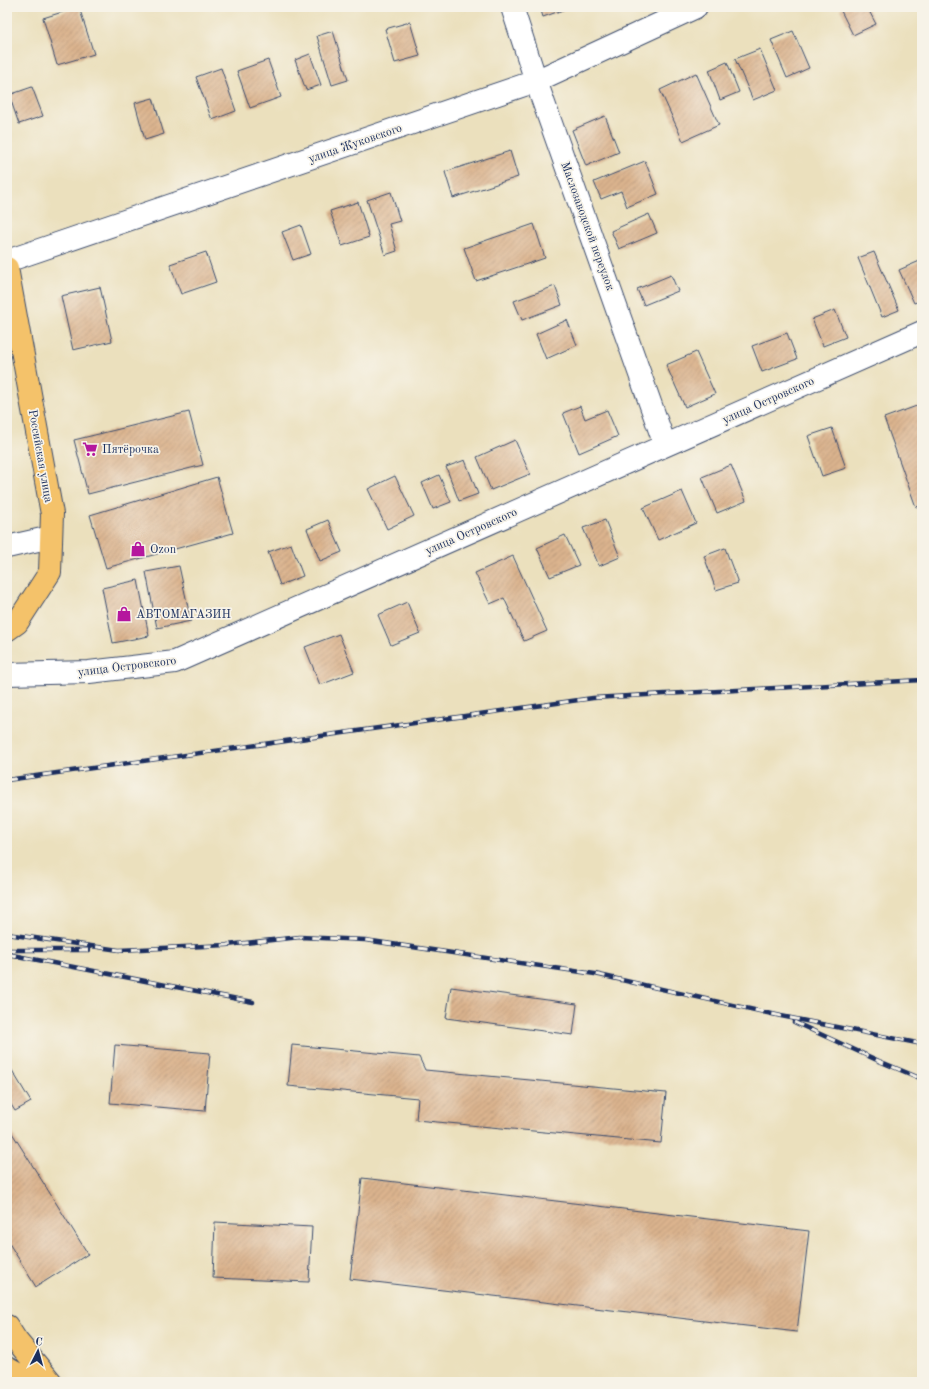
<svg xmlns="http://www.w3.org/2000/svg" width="929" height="1389" font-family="'Old Standard TT',serif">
<defs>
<pattern id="building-hatch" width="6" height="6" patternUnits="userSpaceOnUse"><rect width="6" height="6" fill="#dbb48e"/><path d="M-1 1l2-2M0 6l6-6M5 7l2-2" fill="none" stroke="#b19377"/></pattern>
</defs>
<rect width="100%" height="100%" fill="#f7f3e8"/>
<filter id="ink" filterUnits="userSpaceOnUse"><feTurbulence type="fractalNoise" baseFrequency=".025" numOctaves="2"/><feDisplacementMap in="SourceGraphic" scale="8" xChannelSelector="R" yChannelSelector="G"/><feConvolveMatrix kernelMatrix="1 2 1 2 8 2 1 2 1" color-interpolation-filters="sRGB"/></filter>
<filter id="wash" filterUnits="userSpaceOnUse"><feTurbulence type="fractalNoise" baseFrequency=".012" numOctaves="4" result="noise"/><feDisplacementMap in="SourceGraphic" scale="16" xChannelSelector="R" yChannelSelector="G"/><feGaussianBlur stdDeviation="0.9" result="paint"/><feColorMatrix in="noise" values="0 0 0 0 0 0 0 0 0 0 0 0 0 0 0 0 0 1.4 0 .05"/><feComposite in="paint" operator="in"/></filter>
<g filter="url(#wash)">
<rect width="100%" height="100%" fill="#ebe0bd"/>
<g id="blocks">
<path fill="url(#building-hatch)" d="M 79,7 L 94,54 L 57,65 L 43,18 Z
M 540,7 L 571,7 L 543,17 Z
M 844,7 L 867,7 L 876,24 L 853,35 L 840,9 Z
M 410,22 L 420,56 L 395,63 L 385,29 Z
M 333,31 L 348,80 L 332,85 L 317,36 Z
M 793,31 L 809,68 L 787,78 L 771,40 Z
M 760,49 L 777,90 L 753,100 L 735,59 Z
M 310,54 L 321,85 L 306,90 L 295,60 Z
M 268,60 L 281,97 L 250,108 L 237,71 Z
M 727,62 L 739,92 L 720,100 L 709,70 Z
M 221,68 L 236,111 L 212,120 L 196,77 Z
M 696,73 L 719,125 L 683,141 L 660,90 Z
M 32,87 L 43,116 L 19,124 L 9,95 Z
M 153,98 L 164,134 L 145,140 L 135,103 Z
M 605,116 L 619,152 L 586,166 L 572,130 Z
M 510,151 L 518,177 L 453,198 L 445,172 Z
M 645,161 L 658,194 L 627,207 L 621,191 L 601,199 L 594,182 Z
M 391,192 L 400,221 L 389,224 L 397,251 L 385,255 L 367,200 Z
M 358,202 L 369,237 L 342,246 L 330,211 Z
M 649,214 L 657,233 L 619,249 L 611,231 Z
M 534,224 L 545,258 L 476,281 L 464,248 Z
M 301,225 L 311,254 L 293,260 L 282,232 Z
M 206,252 L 216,282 L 181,294 L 170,264 Z
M 874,252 L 899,310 L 882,317 L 858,258 Z
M 922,260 L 922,300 L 914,303 L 899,270 Z
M 671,275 L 678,291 L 644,305 L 637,289 Z
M 555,286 L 562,305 L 522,320 L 514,301 Z
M 100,287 L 112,341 L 73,350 L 61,296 Z
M 835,310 L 846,337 L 823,346 L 812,319 Z
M 567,320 L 577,345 L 546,359 L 536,334 Z
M 787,333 L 797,359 L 762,372 L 752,346 Z
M 696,352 L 715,394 L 685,407 L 666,365 Z
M 922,404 L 922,505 L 916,507 L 884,418 Z
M 580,406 L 585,419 L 607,410 L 618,436 L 579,453 L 563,413 Z
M 189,412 L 203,465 L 88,494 L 74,440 Z
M 832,428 L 846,468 L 822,476 L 808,436 Z
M 515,440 L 530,474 L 491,490 L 477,457 Z
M 465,460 L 478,494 L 459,501 L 446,467 Z
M 731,465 L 746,501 L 717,513 L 702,477 Z
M 439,475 L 451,502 L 433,509 L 422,483 Z
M 395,476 L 414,516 L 387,529 L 368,489 Z
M 217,477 L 233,533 L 106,568 L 90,515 Z
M 682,491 L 696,523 L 658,540 L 643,508 Z
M 328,520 L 342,552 L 320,561 L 307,529 Z
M 605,520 L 620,557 L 599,566 L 583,528 Z
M 565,535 L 579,565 L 550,577 L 537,548 Z
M 291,544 L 303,576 L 280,585 L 268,552 Z
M 725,548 L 738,583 L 716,590 L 704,556 Z
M 513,556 L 547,631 L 524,641 L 504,598 L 490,604 L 475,573 Z
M 179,566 L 191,621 L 157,628 L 146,572 Z
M 138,580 L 149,636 L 113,643 L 102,588 Z
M 407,602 L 420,633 L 391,645 L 378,615 Z
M 339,634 L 354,672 L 320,685 L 305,647 Z
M 451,987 L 577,1004 L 573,1035 L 446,1018 Z
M 115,1045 L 210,1053 L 205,1111 L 110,1103 Z
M 292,1045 L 419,1057 L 425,1070 L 666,1093 L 661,1143 L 416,1120 L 418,1098 L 288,1086 Z
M 7,1062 L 31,1102 L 15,1111 L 7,1098 Z
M 7,1125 L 88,1254 L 36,1287 L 7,1240 Z
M 362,1178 L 809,1231 L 797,1332 L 350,1279 Z
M 215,1222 L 312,1227 L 309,1282 L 213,1278 Z"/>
</g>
</g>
<g filter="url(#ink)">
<use href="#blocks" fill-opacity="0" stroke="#3a4a6c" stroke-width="1"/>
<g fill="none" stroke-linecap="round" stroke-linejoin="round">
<g stroke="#3a4a6c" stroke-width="24">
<path id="minor" d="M 512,7 L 536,81 L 665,445
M 7,261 L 536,81 L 696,7
M 7,547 L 51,537
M 7,674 L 89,672 L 175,662 L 922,332"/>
</g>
<g stroke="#3a4a6c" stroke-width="24">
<path id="major" d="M 7,268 L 52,514 L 50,572 L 17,623 L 7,630
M 7,1326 L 16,1340 L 51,1382
M 7,1368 L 32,1382"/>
</g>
<use href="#minor" stroke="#fff" stroke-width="22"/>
<use href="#major" stroke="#f4c26a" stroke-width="22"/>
<g stroke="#1b2f5e" stroke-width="4.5">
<path id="rail" d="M 7,780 L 593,698 L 922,680
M 7,934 L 119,950 L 227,945 L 300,937 L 365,940 L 595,974 L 781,1016 L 922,1044
M 7,950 L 89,950
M 7,954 L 253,1002
M 794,1022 L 879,1061 L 922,1079"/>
</g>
<use href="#rail" stroke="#f7f3e8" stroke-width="3" stroke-dasharray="9" stroke-linecap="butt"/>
</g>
</g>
<defs>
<g id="supermarket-bare" transform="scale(1.2)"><path d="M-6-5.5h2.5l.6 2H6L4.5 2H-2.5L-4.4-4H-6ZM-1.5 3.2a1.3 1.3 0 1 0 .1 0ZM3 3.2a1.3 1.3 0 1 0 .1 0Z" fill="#b5179e" stroke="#f7f3e8" stroke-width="2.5" paint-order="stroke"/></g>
<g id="shop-bare" transform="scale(1.2)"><path d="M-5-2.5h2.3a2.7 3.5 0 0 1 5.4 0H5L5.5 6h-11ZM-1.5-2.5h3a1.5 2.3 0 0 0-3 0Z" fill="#b5179e" stroke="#f7f3e8" stroke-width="2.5" paint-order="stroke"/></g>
</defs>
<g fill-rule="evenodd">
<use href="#supermarket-bare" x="90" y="449"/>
<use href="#shop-bare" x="138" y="549"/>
<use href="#shop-bare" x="124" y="614"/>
</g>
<g text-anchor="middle" stroke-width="3.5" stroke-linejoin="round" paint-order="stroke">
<g font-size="12" fill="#1b2f5e" stroke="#f7f3e8">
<text transform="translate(355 143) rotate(-19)" y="4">улица Жуковского</text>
<text transform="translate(588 226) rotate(70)" y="4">Маслозаводской переулок</text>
<text transform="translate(768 400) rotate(-24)" y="4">улица Островского</text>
<text transform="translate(41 456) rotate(80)" y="4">Российская улица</text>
<text transform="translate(471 531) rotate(-24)" y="4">улица Островского</text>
<text transform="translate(127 666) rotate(-7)" y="4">улица Островского</text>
</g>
<g font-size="12" fill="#1b2f5e" stroke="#f7f3e8" text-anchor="start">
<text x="102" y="453">Пятёрочка</text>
<text x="150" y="553">Ozon</text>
<text x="136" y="618">АВТОМАГАЗИН</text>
</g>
</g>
<rect width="929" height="1389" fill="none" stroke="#f7f3e8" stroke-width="24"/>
<g transform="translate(38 1351) rotate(6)" stroke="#f7f3e8" stroke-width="3" paint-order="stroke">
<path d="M0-3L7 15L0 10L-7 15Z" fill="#1b2f5e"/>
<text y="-6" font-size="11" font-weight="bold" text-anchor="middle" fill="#1b2f5e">С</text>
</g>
</svg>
